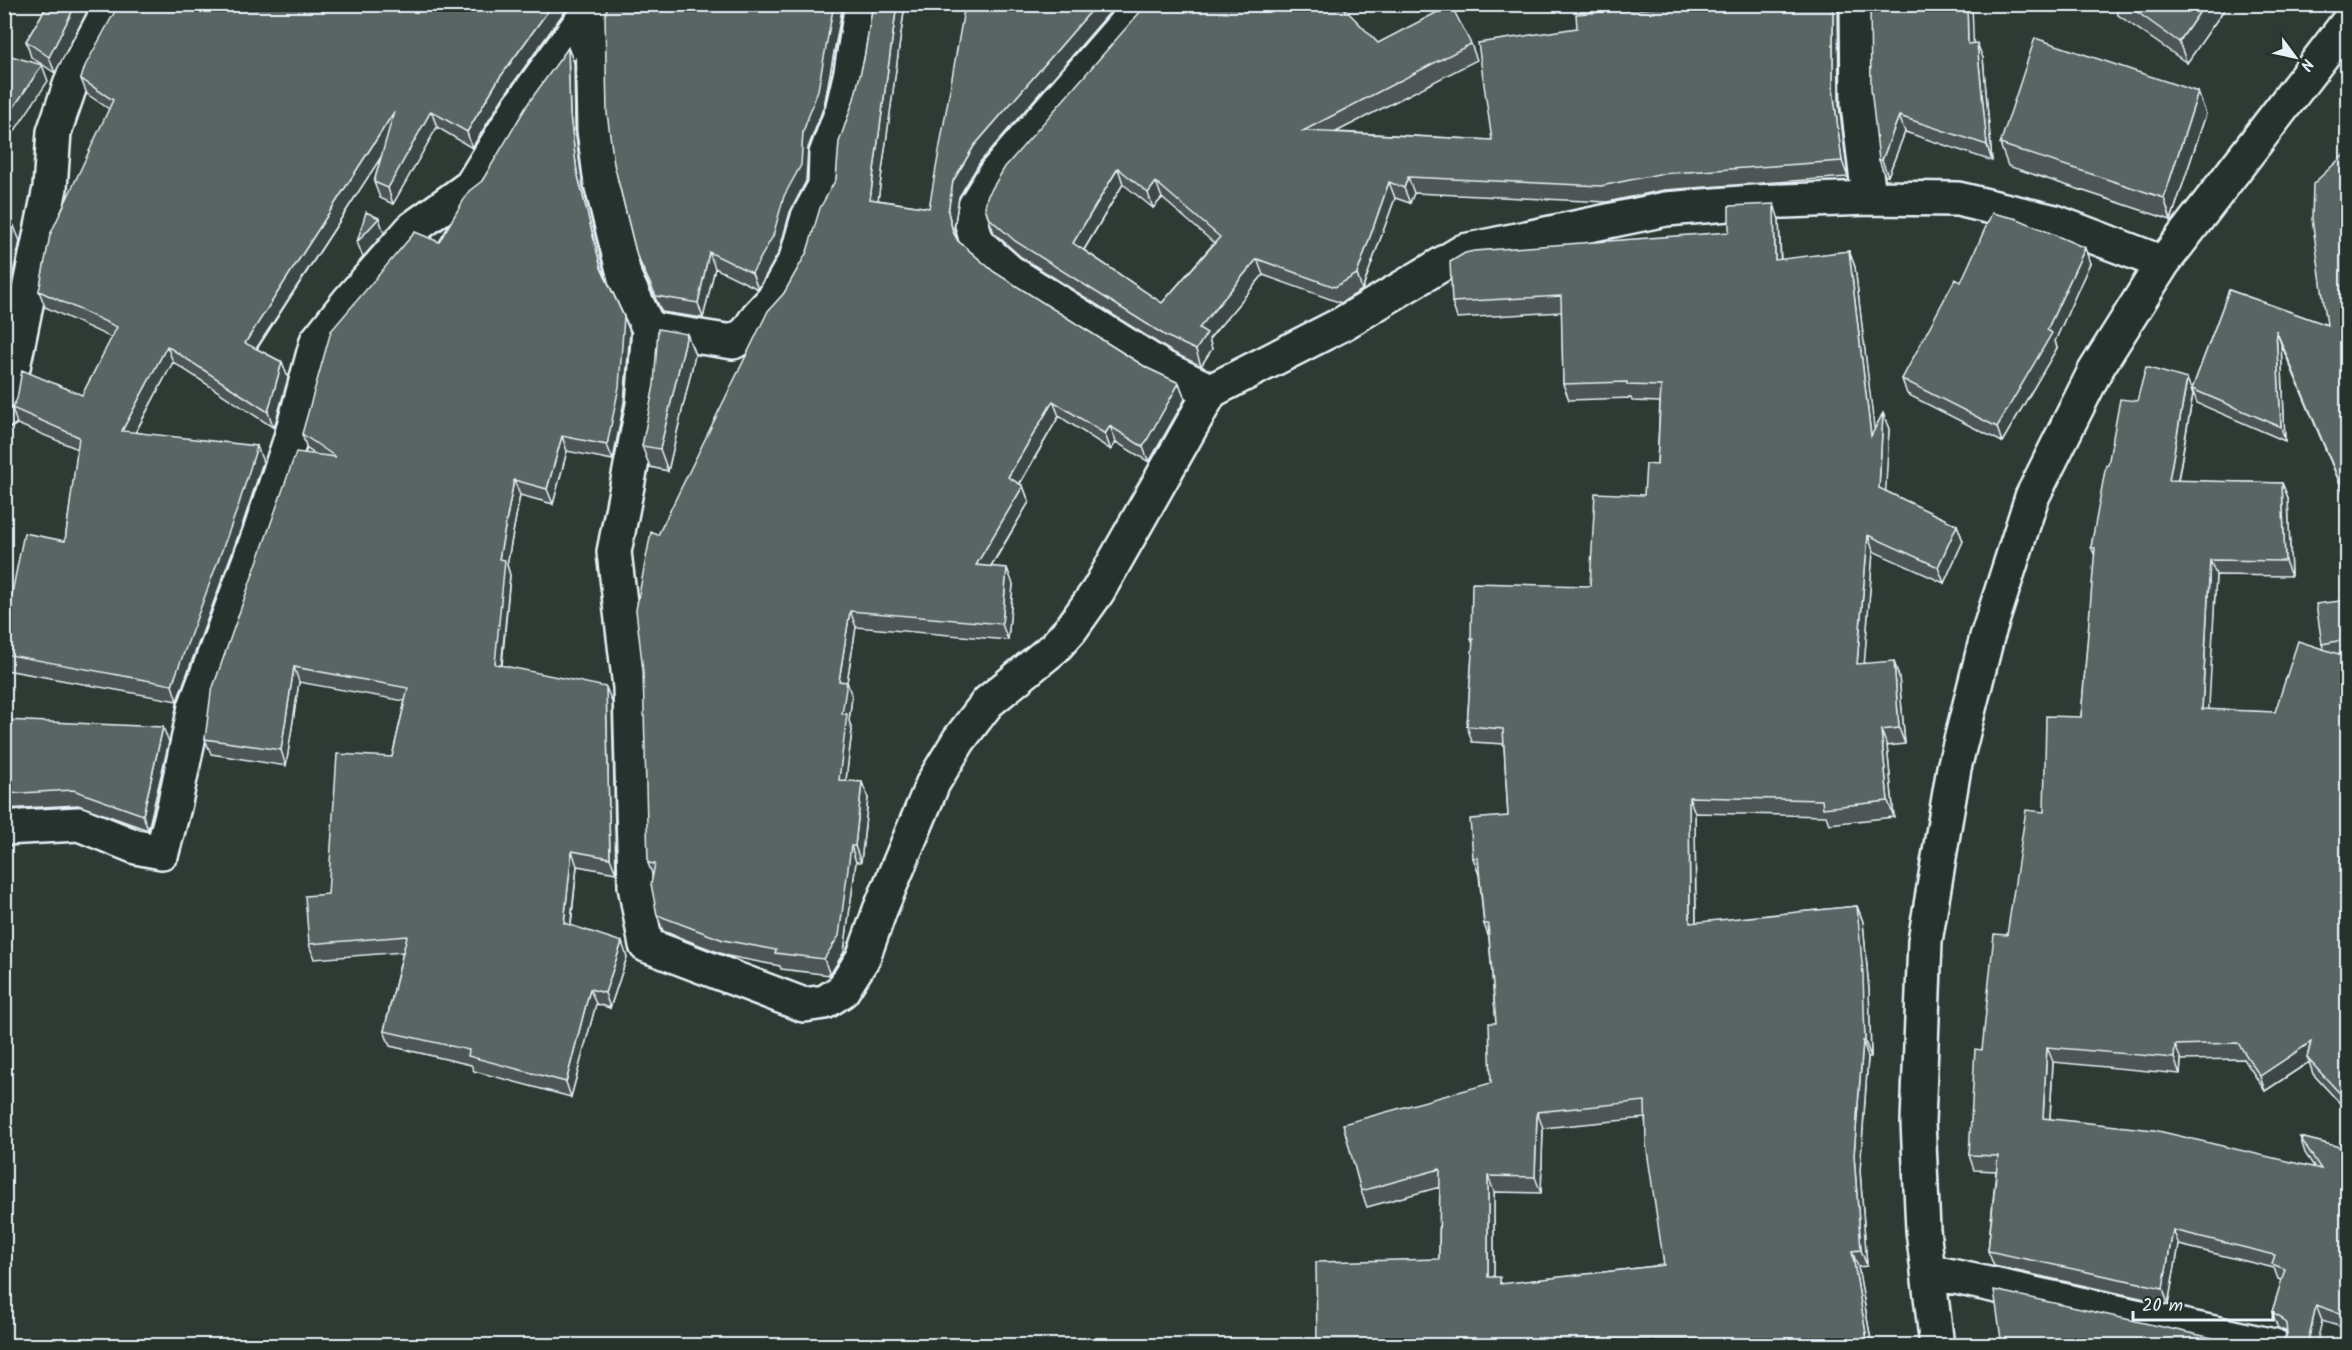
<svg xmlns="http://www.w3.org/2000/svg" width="2352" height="1350" font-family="Kalam,sans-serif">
<rect width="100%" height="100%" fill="#2e3b35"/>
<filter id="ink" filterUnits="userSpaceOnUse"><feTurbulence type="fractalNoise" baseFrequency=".0167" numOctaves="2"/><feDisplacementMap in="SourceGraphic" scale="12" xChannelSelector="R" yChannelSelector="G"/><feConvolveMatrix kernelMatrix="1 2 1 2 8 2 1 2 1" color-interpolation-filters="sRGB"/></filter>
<g filter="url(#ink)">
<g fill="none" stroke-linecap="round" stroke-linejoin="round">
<g stroke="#e8f1f8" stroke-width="38">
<path id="minor" d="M 599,4 L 592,29 L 594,130 L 601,183 L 625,278 L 649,329 L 643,405 L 614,552 L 630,687 L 635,886 L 646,945 L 804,1005 L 825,1002 L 842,991 L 863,958 L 880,910 L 933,783 L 959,740 L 988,702 L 1054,648 L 1071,629 L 1098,591 L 1211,391 L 1342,324 L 1464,251 L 1666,209 L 1754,202 L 1869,198 L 1958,199 L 2055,222 L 2163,263
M 1142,4 L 996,172 L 975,206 L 972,224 L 977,243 L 1010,272 L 1163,368 L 1211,391
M 1857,4 L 1858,105 L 1869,198
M 649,329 L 733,342 L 747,333 L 758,316 L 773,300 L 796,259 L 808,217 L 825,186 L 826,154 L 842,111 L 851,72 L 862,4
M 4,411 L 50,188 L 54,132 L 74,74 L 112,4
M 4,828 L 79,824 L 136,847 L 162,852 L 174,807 L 195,707 L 261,529 L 290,441 L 317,341 L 348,302 L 413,228 L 471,186 L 519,107 L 594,4
M 1928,1271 L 2274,1346
M 1937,1346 L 1923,1230 L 1918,1122 L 1925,941 L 1954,768 L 1987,637 L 2032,497 L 2095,371 L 2163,263 L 2348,22"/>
</g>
<use href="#minor" stroke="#26332d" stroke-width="33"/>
</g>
<path fill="#4d5755" stroke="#e8f1f8" stroke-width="1.5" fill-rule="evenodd" d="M 48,4 L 55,73 L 31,57 L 26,41 Z
M 608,4 L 843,4 L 824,106 L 808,148 L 806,181 L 790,212 L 779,252 L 758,289 L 715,268 L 703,318 L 662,312 L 643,272 L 637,256 Z
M 873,4 L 905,4 L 878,200 L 929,208 L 980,162 L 959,197 L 954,228 L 956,237 L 958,241 L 994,272 L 1147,368 L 1179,383 L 1185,399 L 1149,462 L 1116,442 L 1111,450 L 1059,416 L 1020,484 L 1023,486 L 1029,502 L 991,567 L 1013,584 L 1008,640 L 856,627 L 847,682 L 852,697 L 849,721 L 852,730 L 846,780 L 868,798 L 861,862 L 856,862 L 844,952 L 830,975 L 781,969 L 780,966 L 728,956 L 663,931 L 657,915 L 653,876 L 648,863 L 658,535 L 784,293 L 807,252 L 836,179 L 864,59 Z
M 1870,4 L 1973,43 L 1983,58 L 1992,161 L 1905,132 L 1888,176 L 1885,176 L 1879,160 Z
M 2115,4 L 2228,4 L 2187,63 L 2118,15 Z
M 1378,43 L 1471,44 L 1477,60 L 1336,132 L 1492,140 L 1839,105 L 1848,177 L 1664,190 L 1607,202 L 1414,193 L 1410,203 L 1395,198 L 1362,290 L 1341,303 L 1263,275 L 1209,339 L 1212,349 L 1201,366 L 1172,352 L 1021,257 L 994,233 L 988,217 ZM 1123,184 L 1153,208 L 1162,198 L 1214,243 L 1162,303 L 1084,250 Z
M 568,48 L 574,63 L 575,130 L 583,187 L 605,276 L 624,317 L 630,332 L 624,402 L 613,460 L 567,451 L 553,504 L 520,495 L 507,565 L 510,575 L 502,666 L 612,702 L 616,873 L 577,866 L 571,926 L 627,957 L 610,1008 L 596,1004 L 571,1097 L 474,1071 L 471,1065 L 390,1046 L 384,1031 L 403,952 L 314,959 L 309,944 L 328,894 L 392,757 L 405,701 L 299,682 L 286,766 L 211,754 L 205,739 L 315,454 L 307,449 L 302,434 L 439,242 L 482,181 Z
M 81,79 L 504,96 L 472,148 L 437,127 L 393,204 L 380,198 L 374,182 L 381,157 L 257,349 L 282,362 L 288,378 L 274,428 L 173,362 L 136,432 L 263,462 L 243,523 L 177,701 L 6,670 L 4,665 L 4,633 L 65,541 L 78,449 L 17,424 L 12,408 L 82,395 L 112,338 L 45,307 L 39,291 L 109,109 L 87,94 Z
M 2206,114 L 2171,220 L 2008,166 L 2000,144 Z
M 2348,151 L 2348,503 L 2281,344 L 2285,441 L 2197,403 L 2192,389 L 2229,290 L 2327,325 Z
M 1779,220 L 1781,260 L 1849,251 L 1855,267 L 1874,430 L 1883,413 L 1889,429 L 1885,491 L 1957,525 L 1963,541 L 1944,583 L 1873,551 L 1864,663 L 1899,677 L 1905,744 L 1887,746 L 1894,817 L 1829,824 L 1826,816 L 1695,813 L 1696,923 L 1857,906 L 1863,922 L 1869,990 L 1871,1057 L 1868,1057 L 1860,1171 L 1867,1266 L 1858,1267 L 1872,1346 L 1317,1346 L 1439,1259 L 1440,1187 L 1367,1207 L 1361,1191 L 1491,1083 L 1496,1023 L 1489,938 L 1484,924 L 1479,875 L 1473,858 L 1508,816 L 1504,744 L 1472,742 L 1467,726 L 1473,644 L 1471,639 L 1590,586 L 1644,495 L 1657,465 L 1660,402 L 1632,401 L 1631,398 L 1569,400 L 1563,384 L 1562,312 L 1457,318 L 1452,302 ZM 1645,1118 L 1664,1265 L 1503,1284 L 1494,1277 L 1494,1192 L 1541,1193 L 1543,1128 Z
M 2090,263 L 2055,341 L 2057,348 L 2002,442 L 1907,394 L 1902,379 L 1961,282 Z
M 687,334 L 695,355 L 668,471 L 650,467 L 642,446 Z
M 2187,379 L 2193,394 L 2178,481 L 2282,483 L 2288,498 L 2291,576 L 2216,575 L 2208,710 L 2275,712 L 2324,650 L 2322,644 L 2348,600 L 2348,651 L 2337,654 L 2348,657 L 2348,1112 L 2313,1074 L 2309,1062 L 2265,1091 L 2244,1059 L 2181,1060 L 2180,1074 L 2053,1062 L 2050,1119 L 2315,1168 L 2305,1153 L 2300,1137 L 2348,1149 L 2348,1329 L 2322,1321 L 2282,1344 L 2287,1332 L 2278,1328 L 2272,1312 L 2282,1281 L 2278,1279 L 2274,1268 L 2179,1245 L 2168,1304 L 1994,1266 L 1988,1251 L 1996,1171 L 1974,1170 L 1969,1155 L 1982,1050 L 2007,935 L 2044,812 L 2081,717 L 2095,556 L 2091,547 L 2108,465 L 2137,401 Z
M 4,720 L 169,742 L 148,830 L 78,805 L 4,809 Z"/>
<path fill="#3e4745" stroke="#e8f1f8" stroke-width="1.5" d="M 76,4 L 91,4 L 55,73 L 49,57 Z
M 553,4 L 570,4 L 504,96 L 472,148 L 467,132 L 498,80 Z
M 834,4 L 843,4 L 824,106 L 808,148 L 806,181 L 790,212 L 779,252 L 758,289 L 752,273 L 803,132 Z
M 897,4 L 905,4 L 876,215 L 870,199 Z
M 1097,4 L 1117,4 L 980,162 L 959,197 L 954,228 L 959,248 L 953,232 L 948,212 L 953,181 L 974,146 Z
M 1833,4 L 1838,4 L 1839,105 L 1848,177 L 1842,161 L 1833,89 Z
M 1967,4 L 1972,4 L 1974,59 L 1968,44 Z
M 2205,4 L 2228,4 L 2187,63 L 2179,42 Z
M 1977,43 L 1983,58 L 1992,161 L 1987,145 Z
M 568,48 L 574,63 L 575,130 L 583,187 L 607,283 L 601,268 L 577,172 L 570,115 Z
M 42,65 L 48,81 L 4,147 L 4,122 Z
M 2198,92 L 2206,114 L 2171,220 L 2164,198 Z
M 431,111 L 437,127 L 393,204 L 388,188 Z
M 394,112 L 400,128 L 250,358 L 245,343 Z
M 1899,116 L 1905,132 L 1888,176 L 1882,160 Z
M 1118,168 L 1123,184 L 1079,258 L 1073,243 Z
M 1408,177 L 1414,193 L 1410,203 L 1404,188 Z
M 1156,182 L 1162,198 L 1153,208 L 1148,193 Z
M 1389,182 L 1395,198 L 1362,290 L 1357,274 Z
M 1774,204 L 1779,220 L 1781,276 L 1775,260 Z
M 379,218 L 384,233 L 363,257 L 357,242 Z
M 14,226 L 20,241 L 4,316 L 4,272 Z
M 2085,248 L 2090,263 L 2055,341 L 2057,348 L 2002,442 L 1997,427 L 2047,330 Z
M 1849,251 L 1855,267 L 1877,452 L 1871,436 Z
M 709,252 L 715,268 L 703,318 L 698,303 Z
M 1257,259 L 1263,275 L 1209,339 L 1212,349 L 1201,366 L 1196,350 L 1199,328 Z
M 624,317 L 630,332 L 624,402 L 613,460 L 607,445 Z
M 2276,330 L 2281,344 L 2285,441 L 2281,427 Z
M 687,334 L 695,355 L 668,471 L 660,449 Z
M 167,346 L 173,362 L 128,446 L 122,431 Z
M 282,362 L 288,378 L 274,428 L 268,412 Z
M 2187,379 L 2193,394 L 2175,496 L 2169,480 Z
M 1179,383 L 1185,399 L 1149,462 L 1143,447 Z
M 1053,401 L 1059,416 L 1014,493 L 1008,477 Z
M 1883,413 L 1889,429 L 1885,504 L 1879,488 Z
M 1110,426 L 1116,442 L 1111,450 L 1105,434 Z
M 562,436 L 567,451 L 553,504 L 547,489 Z
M 257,446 L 263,462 L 243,523 L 177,701 L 172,685 Z
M 514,480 L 520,495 L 507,565 L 510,575 L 500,679 L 495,664 L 499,559 Z
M 2282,483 L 2288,498 L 2291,576 L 2285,561 Z
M 1023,486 L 1029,502 L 982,581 L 976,565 Z
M 1957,525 L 1963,541 L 1944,583 L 1938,567 Z
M 1868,535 L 1873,551 L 1863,680 L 1857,664 Z
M 2210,560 L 2216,575 L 2208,725 L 2202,709 Z
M 1007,568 L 1013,584 L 1008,640 L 1002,624 Z
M 850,611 L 856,627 L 847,682 L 852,697 L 849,721 L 852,730 L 844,796 L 839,780 L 842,714 L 839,681 Z
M 1894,661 L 1899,677 L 1905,744 L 1899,728 Z
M 294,667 L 299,682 L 286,766 L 281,750 Z
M 2348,681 L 2348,714 L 2340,705 Z
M 606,687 L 612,702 L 616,873 L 610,858 Z
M 163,727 L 169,742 L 148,830 L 143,815 Z
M 1881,730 L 1887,746 L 1894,817 L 1888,801 Z
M 862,782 L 868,798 L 861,862 L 855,846 Z
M 1689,797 L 1695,813 L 1696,939 L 1690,923 Z
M 851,846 L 856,862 L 844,952 L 830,975 L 824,959 Z
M 572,851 L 577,866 L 569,939 L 564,923 Z
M 1857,906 L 1863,922 L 1869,990 L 1871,1057 L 1865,1041 Z
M 622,942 L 627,957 L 610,1008 L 605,993 Z
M 590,989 L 596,1004 L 571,1097 L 566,1082 Z
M 1863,1041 L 1868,1057 L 1860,1171 L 1867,1266 L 1861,1250 L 1854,1155 Z
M 2311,1042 L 2307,1058 L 2309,1062 L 2265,1091 L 2260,1076 Z
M 2175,1045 L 2181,1060 L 2180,1074 L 2174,1058 Z
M 2047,1047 L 2053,1062 L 2049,1133 L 2043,1118 Z
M 1537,1112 L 1543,1128 L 1541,1193 L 1535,1177 Z
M 1488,1176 L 1494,1192 L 1494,1293 L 1488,1277 Z
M 2173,1230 L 2179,1245 L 2168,1304 L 2163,1288 Z
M 1852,1251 L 1858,1267 L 1872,1346 L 1868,1346 Z
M 2316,1305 L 2322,1321 L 2316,1346 L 2307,1346 Z"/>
<path fill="#596563" stroke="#e8f1f8" stroke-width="1.5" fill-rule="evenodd" d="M 48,4 L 76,4 L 49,57 L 26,41 Z
M 119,4 L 553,4 L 498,80 L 467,132 L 431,111 L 388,188 L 374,182 L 394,112 L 245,343 L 282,362 L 268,412 L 167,346 L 122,431 L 257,446 L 238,507 L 172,685 L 4,654 L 4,633 L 24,533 L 65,541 L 79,437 L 12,408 L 17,399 L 22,370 L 82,395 L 117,327 L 39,291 L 50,235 L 113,100 L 81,79 L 85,66 Z
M 608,4 L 834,4 L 818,90 L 803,132 L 801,165 L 784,196 L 773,236 L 752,273 L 709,252 L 698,303 L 656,296 L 637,256 L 614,164 L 607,113 L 605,16 Z
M 873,4 L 897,4 L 870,199 L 929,208 L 965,4 L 1097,4 L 974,146 L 953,181 L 948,212 L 953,232 L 958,241 L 994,272 L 1147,368 L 1179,383 L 1143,447 L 1110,426 L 1105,434 L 1053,401 L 1008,477 L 1023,486 L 976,565 L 1007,568 L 1002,624 L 850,611 L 839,681 L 847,682 L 842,714 L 847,714 L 839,780 L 862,782 L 855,846 L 851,846 L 839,936 L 824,959 L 775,953 L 776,950 L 723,940 L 657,915 L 651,884 L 655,864 L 648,863 L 643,671 L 636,610 L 651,532 L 658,535 L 768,311 L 784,293 L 807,252 L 820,208 L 836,179 L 839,142 L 854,99 L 864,59 Z
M 1147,4 L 1340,4 L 1378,43 L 1451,5 L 1471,44 L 1303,131 L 1492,140 L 1478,43 L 1577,28 L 1576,14 L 1664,7 L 1663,4 L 1833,4 L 1833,89 L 1842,161 L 1659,174 L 1601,186 L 1408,177 L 1404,188 L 1389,182 L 1357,274 L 1335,287 L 1257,259 L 1199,328 L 1207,333 L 1196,350 L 1166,336 L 1015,241 L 988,217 L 985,207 L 987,197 L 1005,167 ZM 1118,168 L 1148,193 L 1156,182 L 1220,237 L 1162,303 L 1073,243 Z
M 1870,4 L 1967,4 L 1968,44 L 1977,43 L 1987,145 L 1899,116 L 1882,160 L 1879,160 L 1871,88 Z
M 2126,4 L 2205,4 L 2179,42 Z
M 2035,38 L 2198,92 L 2164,198 L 2000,144 Z
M 568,48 L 570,115 L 577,172 L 601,268 L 624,317 L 619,387 L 607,445 L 562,436 L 547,489 L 514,480 L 499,559 L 505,560 L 495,664 L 606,687 L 610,858 L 572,851 L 564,923 L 622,942 L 605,993 L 590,989 L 566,1082 L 468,1056 L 469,1050 L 384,1031 L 407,936 L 309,944 L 305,896 L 328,894 L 337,754 L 392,757 L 408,688 L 294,667 L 281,750 L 205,739 L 211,693 L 296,452 L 336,457 L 302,434 L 331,331 L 415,232 L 439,242 L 469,191 L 482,181 L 529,102 Z
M 4,54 L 42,65 L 4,122 Z
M 2348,151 L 2348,502 L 2276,330 L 2281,427 L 2192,389 L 2229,290 L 2327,325 L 2312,219 L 2313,184 Z
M 1774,204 L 1775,260 L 1849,251 L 1871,436 L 1883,413 L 1879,488 L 1957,525 L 1938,567 L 1868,535 L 1857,664 L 1894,661 L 1899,728 L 1881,730 L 1888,801 L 1823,808 L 1822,800 L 1689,797 L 1690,923 L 1857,906 L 1863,974 L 1865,1041 L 1863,1041 L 1854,1155 L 1861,1250 L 1852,1251 L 1868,1346 L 1822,1346 L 1820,1339 L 1587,1339 L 1588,1346 L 1317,1346 L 1316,1262 L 1439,1259 L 1440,1169 L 1361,1191 L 1343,1124 L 1491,1083 L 1489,1023 L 1496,1023 L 1488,924 L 1484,924 L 1478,858 L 1473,858 L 1470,819 L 1508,816 L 1503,729 L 1467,726 L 1473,639 L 1471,639 L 1472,583 L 1590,586 L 1595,493 L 1644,495 L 1646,464 L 1657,465 L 1661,386 L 1627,385 L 1627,382 L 1563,384 L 1561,296 L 1452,302 L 1450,262 L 1465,253 L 1474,251 L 1729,232 L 1729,206 ZM 1645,1101 L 1646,1144 L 1664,1265 L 1500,1284 L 1500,1277 L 1488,1277 L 1488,1176 L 1535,1177 L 1537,1112 Z
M 366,212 L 379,218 L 357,242 Z
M 1992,213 L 2018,219 L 2085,248 L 2047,330 L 2052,333 L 1997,427 L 1902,379 L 1955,279 L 1961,282 Z
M 4,223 L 14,226 L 4,272 Z
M 658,329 L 687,334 L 660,449 L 642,446 L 654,385 Z
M 2146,367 L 2187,379 L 2169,480 L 2282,483 L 2285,561 L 2210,560 L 2202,709 L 2275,712 L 2298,641 L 2348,657 L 2348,681 L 2340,705 L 2348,706 L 2348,1102 L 2307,1058 L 2311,1042 L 2260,1076 L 2238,1043 L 2175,1045 L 2174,1058 L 2047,1047 L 2043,1118 L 2154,1130 L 2321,1169 L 2300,1137 L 2348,1149 L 2348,1316 L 2316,1305 L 2307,1346 L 2278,1346 L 2282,1344 L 2287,1334 L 2286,1324 L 2281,1317 L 2272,1312 L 2285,1269 L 2272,1264 L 2275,1255 L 2173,1230 L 2163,1288 L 1988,1251 L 1998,1156 L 1969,1155 L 1975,1049 L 1982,1050 L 1994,934 L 2007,935 L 2026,810 L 2044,812 L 2046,716 L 2081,717 L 2095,548 L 2091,547 L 2106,465 L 2108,465 L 2120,399 L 2137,401 Z
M 2348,600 L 2348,639 L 2322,644 L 2316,604 Z
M 4,720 L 163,727 L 143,815 L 73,790 L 4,794 Z
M 1994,1290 L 2249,1346 L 2002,1346 Z"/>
</g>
<rect width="2352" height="1350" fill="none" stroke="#26332d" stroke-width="24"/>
<rect x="12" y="12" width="2328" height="1326" fill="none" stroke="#e8f1f8" stroke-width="2" filter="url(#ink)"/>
<g transform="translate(2295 57) rotate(123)" stroke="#26332d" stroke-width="4.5" paint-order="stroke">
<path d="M0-4.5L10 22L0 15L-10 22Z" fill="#e8f1f8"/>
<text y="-9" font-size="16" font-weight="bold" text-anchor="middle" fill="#e8f1f8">N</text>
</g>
<path d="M2133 1311v9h140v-9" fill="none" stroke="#e8f1f8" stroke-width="3"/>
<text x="2142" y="1311" font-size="18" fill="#e8f1f8" stroke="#26332d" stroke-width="4.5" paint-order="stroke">20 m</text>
</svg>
